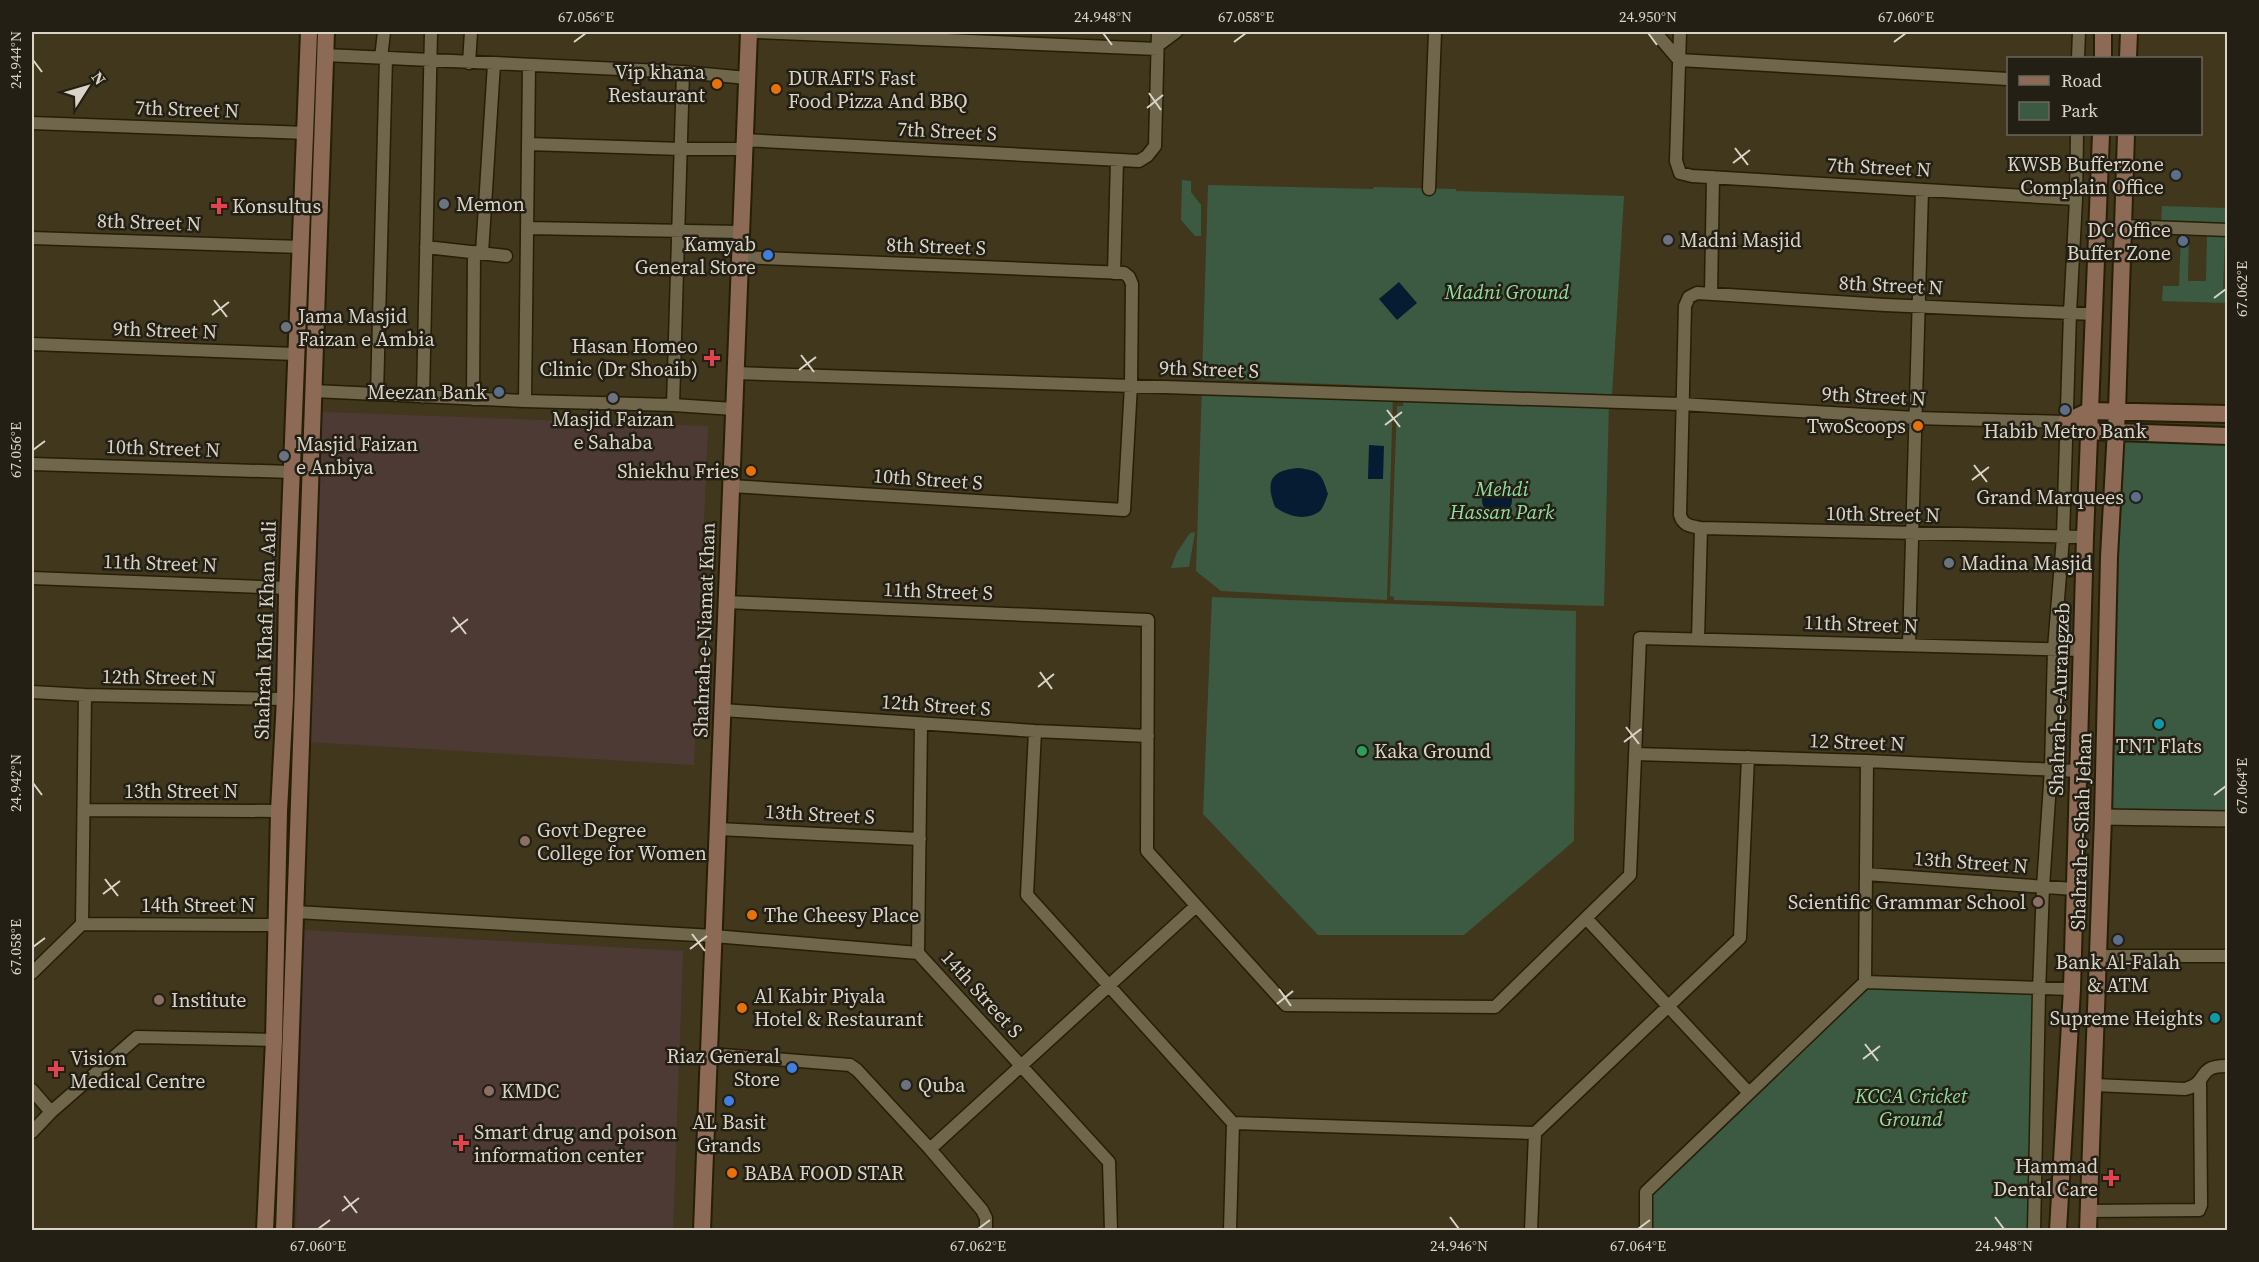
<svg xmlns="http://www.w3.org/2000/svg" width="2259" height="1262" font-family="'Source Serif 4',serif">
<rect width="100%" height="100%" fill="#40371d"/>
<path fill="#4e3a34" d="M 322,412 L 708,426 L 694,765 L 308,742 Z
M 304,930 L 683,951 L 673,1230 L 296,1230 Z"/>
<path fill="#3c5a41" d="M 1182,180 L 1191,181 L 1191,192 L 1201,205 L 1201,236 L 1195,236 L 1181,220 Z
M 1208,185 L 1373,189 L 1374,187 L 1456,189 L 1456,191 L 1624,196 L 1612,395 L 1202,379 Z
M 2162,206 L 2227,208 L 2227,226 L 2161,225 Z
M 2181,233 L 2189,233 L 2188,281 L 2206,281 L 2207,234 L 2225,235 L 2223,291 L 2227,291 L 2227,303 L 2162,301 L 2163,286 L 2179,286 Z
M 1202,385 L 1393,394 L 1387,600 L 1221,591 L 1196,571 Z
M 1404,395 L 1609,402 L 1604,606 L 1394,600 L 1394,597 L 1390,596 L 1397,406 L 1403,406 Z
M 2115,433 L 2227,436 L 2227,818 L 2100,815 Z
M 1195,532 L 1189,567 L 1171,568 L 1177,552 L 1190,533 Z
M 1212,597 L 1576,611 L 1574,841 L 1464,935 L 1318,935 L 1203,814 Z
M 1865,982 L 2039,992 L 2034,1230 L 1648,1230 L 1646,1192 Z"/>
<path fill="#051c32" d="M 1399,282 L 1417,303 L 1397,320 L 1379,299 Z
M 1369,445 L 1384,446 L 1383,479 L 1368,479 Z
M 1299,468 C 1320,471 1322,474 1328,494 C 1326,499 1324,507 1320,511 C 1306,522 1287,516 1275,507 C 1265,481 1271,470 1299,468 Z
M1482 500a15 15 0 1 1 30 0a15 15 0 1 1-30 0Z"/>
<g fill="none" stroke-linecap="round" stroke-linejoin="round">
<g stroke="#261e05" stroke-width="15">
<path id="minor" d="M 757,32 L 1157,49
M 1655,32 L 1679,60 L 2008,79
M 1680,32 L 1676,161 L 1680,173 L 1692,176 L 2076,199
M 1157,46 L 1176,32
M 325,55 L 683,72 L 747,78
M 381,58 L 384,32
M 2078,58 L 2079,32
M 469,63 L 471,32
M 32,123 L 306,133
M 744,140 L 1139,161 L 1147,156 L 1155,146 L 1158,32
M 528,144 L 681,149 L 744,149
M 1429,189 L 1435,32
M 2124,226 L 2228,230
M 527,228 L 741,232
M 32,238 L 302,247
M 426,247 L 506,256
M 482,253 L 494,64
M 1114,273 L 1117,160
M 1711,294 L 1713,177
M 32,344 L 296,354
M 735,373 L 1681,404 L 1915,418 L 2066,422
M 313,391 L 525,401 L 673,405 L 734,409
M 377,394 L 386,58
M 423,397 L 431,32
M 473,399 L 474,252
M 525,401 L 529,66
M 673,405 L 683,72
M 32,464 L 292,472
M 731,486 L 1124,510 L 1131,385 L 1132,284 L 1129,277 L 1124,273 L 740,257
M 2085,537 L 1701,528 C 1691,526 1683,526 1680,515 L 1685,306 L 1689,297 L 1697,293 L 1885,305 L 2093,314
M 32,578 L 287,588
M 726,602 L 1148,620 L 1147,851 L 1286,1005 L 1495,1007 L 1630,875 L 1640,638 L 2082,650
M 1698,639 L 1701,528
M 1909,645 L 1922,190
M 32,692 L 85,695 L 285,699
M 722,710 L 1035,731 L 1148,736
M 1035,731 L 1027,895 L 1233,1123 L 1535,1133 L 1740,938 L 1748,757
M 1635,754 L 1867,761 L 2078,771
M 84,810 L 279,811
M 718,829 L 920,839
M 1866,874 L 2074,889
M 296,912 L 714,936 L 918,953 L 1109,1162 L 1111,1230
M 1586,918 L 1749,1093
M 82,924 L 85,695
M 82,924 L 277,925
M 918,953 L 921,724
M 2098,956 L 2228,956
M 32,973 L 82,924
M 1865,982 L 1867,761
M 710,1054 L 850,1065 L 857,1070 L 930,1149 L 982,1210 L 986,1218 L 986,1230
M 2094,1085 L 2185,1089 C 2210,1083 2195,1065 2228,1066
M 32,1090 L 51,1112
M 32,1132 L 51,1112 L 137,1037 L 274,1040
M 930,1149 L 1196,906
M 2089,1211 L 2199,1210 L 2201,1205 L 2200,1081
M 1230,1230 L 1233,1123
M 1531,1230 L 1535,1133
M 1646,1230 L 1646,1192 L 1865,982 L 2072,989
M 2034,1230 L 2039,992 L 2043,887 L 2051,769 L 2054,649 L 2063,537 L 2070,313 L 2076,199 L 2077,134"/>
</g>
<g stroke="#261e05" stroke-width="18">
<path id="tertiary" d="M 2103,817 L 2228,819"/>
</g>
<g stroke="#261e05" stroke-width="20">
<path id="secondary" d="M 2103,32 L 2103,58
M 2128,58 L 2129,32
M 2066,422 L 2089,411 L 2228,414
M 2079,427 L 2089,431 L 2228,436
M 265,1230 L 274,1040 L 279,811 L 285,699 L 287,594 L 309,32
M 284,1230 L 326,32
M 702,1230 L 749,32
M 2058,1230 L 2072,989 L 2085,537 L 2101,134
M 2088,1230 L 2103,817 L 2109,557 L 2117,411 L 2126,134"/>
</g>
<use href="#minor" stroke="#6f664b" stroke-width="12"/>
<use href="#tertiary" stroke="#6f664b" stroke-width="15"/>
<use href="#secondary" stroke="#8c6a55" stroke-width="16"/>
</g>
<path fill="none" stroke="#d9d4c5" stroke-width="2" d="M 1103,33 L 1112,45M 1648,33 L 1657,45M 574,42 L 586,33M 1234,42 L 1246,33M 1894,42 L 1906,33M 33,60 L 42,72M 1149,93 L 1161,110M 1147,108 L 1163,95M 1735,148 L 1748,165M 1733,163 L 1750,150M 2214,298 L 2226,289M 214,300 L 227,317M 212,315 L 229,302M 801,355 L 814,372M 799,370 L 816,357M 1387,410 L 1400,427M 1385,425 L 1402,412M 33,450 L 45,441M 1974,465 L 1987,482M 1972,480 L 1989,467M 453,617 L 466,634M 451,632 L 468,619M 1040,672 L 1052,689M 1038,687 L 1054,674M 1626,727 L 1639,744M 1624,742 L 1641,729M 33,783 L 42,795M 2214,795 L 2226,786M 105,879 L 118,896M 103,894 L 120,881M 692,934 L 705,951M 33,947 L 45,938M 690,949 L 707,936M 1279,989 L 1291,1006M 1277,1004 L 1293,991M 1865,1044 L 1878,1061M 1863,1059 L 1880,1046M 344,1196 L 357,1213M 342,1211 L 359,1198M 1450,1217 L 1459,1229M 1995,1217 L 2004,1229M 318,1229 L 330,1220M 978,1229 L 990,1220M 1638,1229 L 1650,1220"/>
<g fill="#e8710a" stroke="#231f14" stroke-width="2">
<circle cx="717" cy="84" r="6"/>
<circle cx="776" cy="89" r="6"/>
<circle cx="1918" cy="426" r="6"/>
<circle cx="751" cy="471" r="6"/>
<circle cx="752" cy="915" r="6"/>
<circle cx="742" cy="1008" r="6"/>
<circle cx="732" cy="1173" r="6"/>
</g>
<g fill="#5c6f8a" stroke="#231f14" stroke-width="2">
<circle cx="2176" cy="175" r="6"/>
<circle cx="2183" cy="241" r="6"/>
<circle cx="499" cy="392" r="6"/>
<circle cx="2065" cy="410" r="6"/>
<circle cx="2136" cy="497" r="6"/>
<circle cx="2118" cy="940" r="6"/>
</g>
<g fill="#6b7280" stroke="#231f14" stroke-width="2">
<circle cx="444" cy="204" r="6"/>
<circle cx="1668" cy="240" r="6"/>
<circle cx="286" cy="327" r="6"/>
<circle cx="613" cy="398" r="6"/>
<circle cx="284" cy="456" r="6"/>
<circle cx="1949" cy="563" r="6"/>
<circle cx="906" cy="1085" r="6"/>
</g>
<g fill="#e0444e" stroke="#231f14" stroke-width="2">
<path d="M216 197h6v6h6v6h-6v6h-6v-6h-6v-6h6z"/>
<path d="M709 349h6v6h6v6h-6v6h-6v-6h-6v-6h6z"/>
<path d="M53 1060h6v6h6v6h-6v6h-6v-6h-6v-6h6z"/>
<path d="M458 1134h6v6h6v6h-6v6h-6v-6h-6v-6h6z"/>
<path d="M2108 1169h6v6h6v6h-6v6h-6v-6h-6v-6h6z"/>
</g>
<g fill="#3f7fe0" stroke="#231f14" stroke-width="2">
<circle cx="768" cy="255" r="6"/>
<circle cx="792" cy="1068" r="6"/>
<circle cx="729" cy="1101" r="6"/>
</g>
<g fill="#0f9aa8" stroke="#231f14" stroke-width="2">
<circle cx="2159" cy="724" r="6"/>
<circle cx="2215" cy="1018" r="6"/>
</g>
<circle fill="#2e9e5b" stroke="#231f14" stroke-width="2" cx="1362" cy="751" r="6"/>
<g fill="#8d6e63" stroke="#231f14" stroke-width="2">
<circle cx="525" cy="841" r="6"/>
<circle cx="2038" cy="902" r="6"/>
<circle cx="159" cy="1000" r="6"/>
<circle cx="489" cy="1091" r="6"/>
</g>
<g text-anchor="middle" stroke-width="5" stroke-linejoin="round" paint-order="stroke">
<g font-size="20" fill="#d9d4c5" stroke="#231f14" text-anchor="start">
<text x="705" y="79" text-anchor="end">Vip khana<tspan x="705" dy="23">Restaurant</tspan></text>
<text x="788" y="85">DURAFI'S Fast<tspan x="788" dy="23">Food Pizza And BBQ</tspan></text>
<text x="2164" y="171" text-anchor="end">KWSB Bufferzone<tspan x="2164" dy="23">Complain Office</tspan></text>
<text x="456" y="211">Memon</text>
<text x="232" y="213">Konsultus</text>
<text x="2171" y="237" text-anchor="end">DC Office<tspan x="2171" dy="23">Buffer Zone</tspan></text>
<text x="1680" y="247">Madni Masjid</text>
<text x="756" y="251" text-anchor="end">Kamyab<tspan x="756" dy="23">General Store</tspan></text>
<text x="298" y="323">Jama Masjid<tspan x="298" dy="23">Faizan e Ambia</tspan></text>
<text x="698" y="353" text-anchor="end">Hasan Homeo<tspan x="698" dy="23">Clinic (Dr Shoaib)</tspan></text>
<text x="487" y="399" text-anchor="end">Meezan Bank</text>
<text x="613" y="426" text-anchor="middle">Masjid Faizan<tspan x="613" dy="23">e Sahaba</tspan></text>
<text x="1906" y="433" text-anchor="end">TwoScoops</text>
<text x="2065" y="438" text-anchor="middle">Habib Metro Bank</text>
<text x="296" y="451">Masjid Faizan<tspan x="296" dy="23">e Anbiya</tspan></text>
<text x="739" y="478" text-anchor="end">Shiekhu Fries</text>
<text x="2124" y="504" text-anchor="end">Grand Marquees</text>
<text x="1961" y="570">Madina Masjid</text>
<text x="2159" y="753" text-anchor="middle">TNT Flats</text>
<text x="1374" y="758">Kaka Ground</text>
<text x="537" y="837">Govt Degree<tspan x="537" dy="23">College for Women</tspan></text>
<text x="2026" y="909" text-anchor="end">Scientific Grammar School</text>
<text x="764" y="922">The Cheesy Place</text>
<text x="2118" y="969" text-anchor="middle">Bank Al-Falah<tspan x="2118" dy="23">&amp; ATM</tspan></text>
<text x="754" y="1003">Al Kabir Piyala<tspan x="754" dy="23">Hotel &amp; Restaurant</tspan></text>
<text x="171" y="1007">Institute</text>
<text x="2203" y="1025" text-anchor="end">Supreme Heights</text>
<text x="780" y="1063" text-anchor="end">Riaz General<tspan x="780" dy="23">Store</tspan></text>
<text x="70" y="1065">Vision<tspan x="70" dy="23">Medical Centre</tspan></text>
<text x="918" y="1092">Quba</text>
<text x="501" y="1098">KMDC</text>
<text x="729" y="1129" text-anchor="middle">AL Basit<tspan x="729" dy="23">Grands</tspan></text>
<text x="474" y="1139">Smart drug and poison<tspan x="474" dy="23">information center</tspan></text>
<text x="2098" y="1173" text-anchor="end">Hammad<tspan x="2098" dy="23">Dental Care</tspan></text>
<text x="744" y="1180">BABA FOOD STAR</text>
</g>
<g font-size="20" fill="#d9d4c5" stroke="#231f14">
<text transform="translate(187 109) rotate(2)" y="7">7th Street N</text>
<text transform="translate(947 131) rotate(3)" y="7">7th Street S</text>
<text transform="translate(1879 167) rotate(3)" y="7">7th Street N</text>
<text transform="translate(149 222) rotate(2)" y="7">8th Street N</text>
<text transform="translate(936 246) rotate(2)" y="7">8th Street S</text>
<text transform="translate(1891 285) rotate(3)" y="7">8th Street N</text>
<text transform="translate(165 330) rotate(2)" y="7">9th Street N</text>
<text transform="translate(1209 369) rotate(2)" y="7">9th Street S</text>
<text transform="translate(1874 396) rotate(3)" y="7">9th Street N</text>
<text transform="translate(163 448) rotate(2)" y="7">10th Street N</text>
<text transform="translate(928 479) rotate(4)" y="7">10th Street S</text>
<text transform="translate(1883 514) rotate(1)" y="7">10th Street N</text>
<text transform="translate(160 563) rotate(2)" y="7">11th Street N</text>
<text transform="translate(938 591) rotate(2)" y="7">11th Street S</text>
<text transform="translate(1861 624) rotate(2)" y="7">11th Street N</text>
<text transform="translate(265 630) rotate(-88)" y="7">Shahrah Khafi Khan Aali</text>
<text transform="translate(704 630) rotate(-88)" y="7">Shahrah-e-Niamat Khan</text>
<text transform="translate(159 677) rotate(1)" y="7">12th Street N</text>
<text transform="translate(2059 699) rotate(-88)" y="7">Shahrah-e-Aurangzeb</text>
<text transform="translate(936 705) rotate(4)" y="7">12th Street S</text>
<text transform="translate(1857 742) rotate(2)" y="7">12 Street N</text>
<text x="181" y="798">13th Street N</text>
<text transform="translate(820 814) rotate(3)" y="7">13th Street S</text>
<text transform="translate(2081 831) rotate(-88)" y="7">Shahrah-e-Shah Jehan</text>
<text transform="translate(1971 862) rotate(4)" y="7">13th Street N</text>
<text x="198" y="912">14th Street N</text>
<text transform="translate(982 994) rotate(48)" y="7">14th Street S</text>
</g>
<g font-size="20" font-style="italic" fill="#91de9f" stroke="#231f14">
<text x="1507" y="299">Madni Ground</text>
<text x="1502" y="496">Mehdi<tspan x="1502" dy="23">Hassan Park</tspan></text>
<text x="1911" y="1103">KCCA Cricket<tspan x="1911" dy="23">Ground</tspan></text>
</g>
</g>
<rect width="2259" height="1262" fill="none" stroke="#231f14" stroke-width="66"/>
<rect x="2007" y="57" width="195" height="78" fill="#231f14" stroke="#6c675b" stroke-width="1.5"/>
<rect x="2019" y="76" width="30" height="9" fill="#8c6a55" stroke="#6c675b" stroke-width="1.5"/>
<text x="2061" y="87" font-size="18" fill="#d9d4c5">Road</text>
<rect x="2019" y="102" width="30" height="18" fill="#3c5a41" stroke="#6c675b" stroke-width="1.5"/>
<text x="2061" y="117" font-size="18" fill="#d9d4c5">Park</text>
<g transform="translate(87 87) rotate(53)" stroke="#231f14" stroke-width="4.5" paint-order="stroke">
<path d="M0-4.5L10 22L0 15L-10 22Z" fill="#d9d4c5"/>
<text y="-9" font-size="16" font-weight="bold" text-anchor="middle" fill="#d9d4c5">N</text>
</g>
<rect x="33" y="33" width="2193" height="1196" fill="none" stroke="#d9d4c5" stroke-width="2"/>
<g font-size="15" text-anchor="middle" fill="#d9d4c5">
<text x="586" y="22">67.056°E</text>
<text x="1103" y="22">24.948°N</text>
<text x="1246" y="22">67.058°E</text>
<text x="1648" y="22">24.950°N</text>
<text x="1906" y="22">67.060°E</text>
<text transform="translate(16 60) rotate(-90)" y="5">24.944°N</text>
<text transform="translate(2242 289) rotate(-90)" y="5">67.062°E</text>
<text transform="translate(16 450) rotate(-90)" y="5">67.056°E</text>
<text transform="translate(16 783) rotate(-90)" y="5">24.942°N</text>
<text transform="translate(2242 786) rotate(-90)" y="5">67.064°E</text>
<text transform="translate(16 947) rotate(-90)" y="5">67.058°E</text>
<text x="318" y="1251">67.060°E</text>
<text x="978" y="1251">67.062°E</text>
<text x="1459" y="1251">24.946°N</text>
<text x="1638" y="1251">67.064°E</text>
<text x="2004" y="1251">24.948°N</text>
</g>
</svg>
